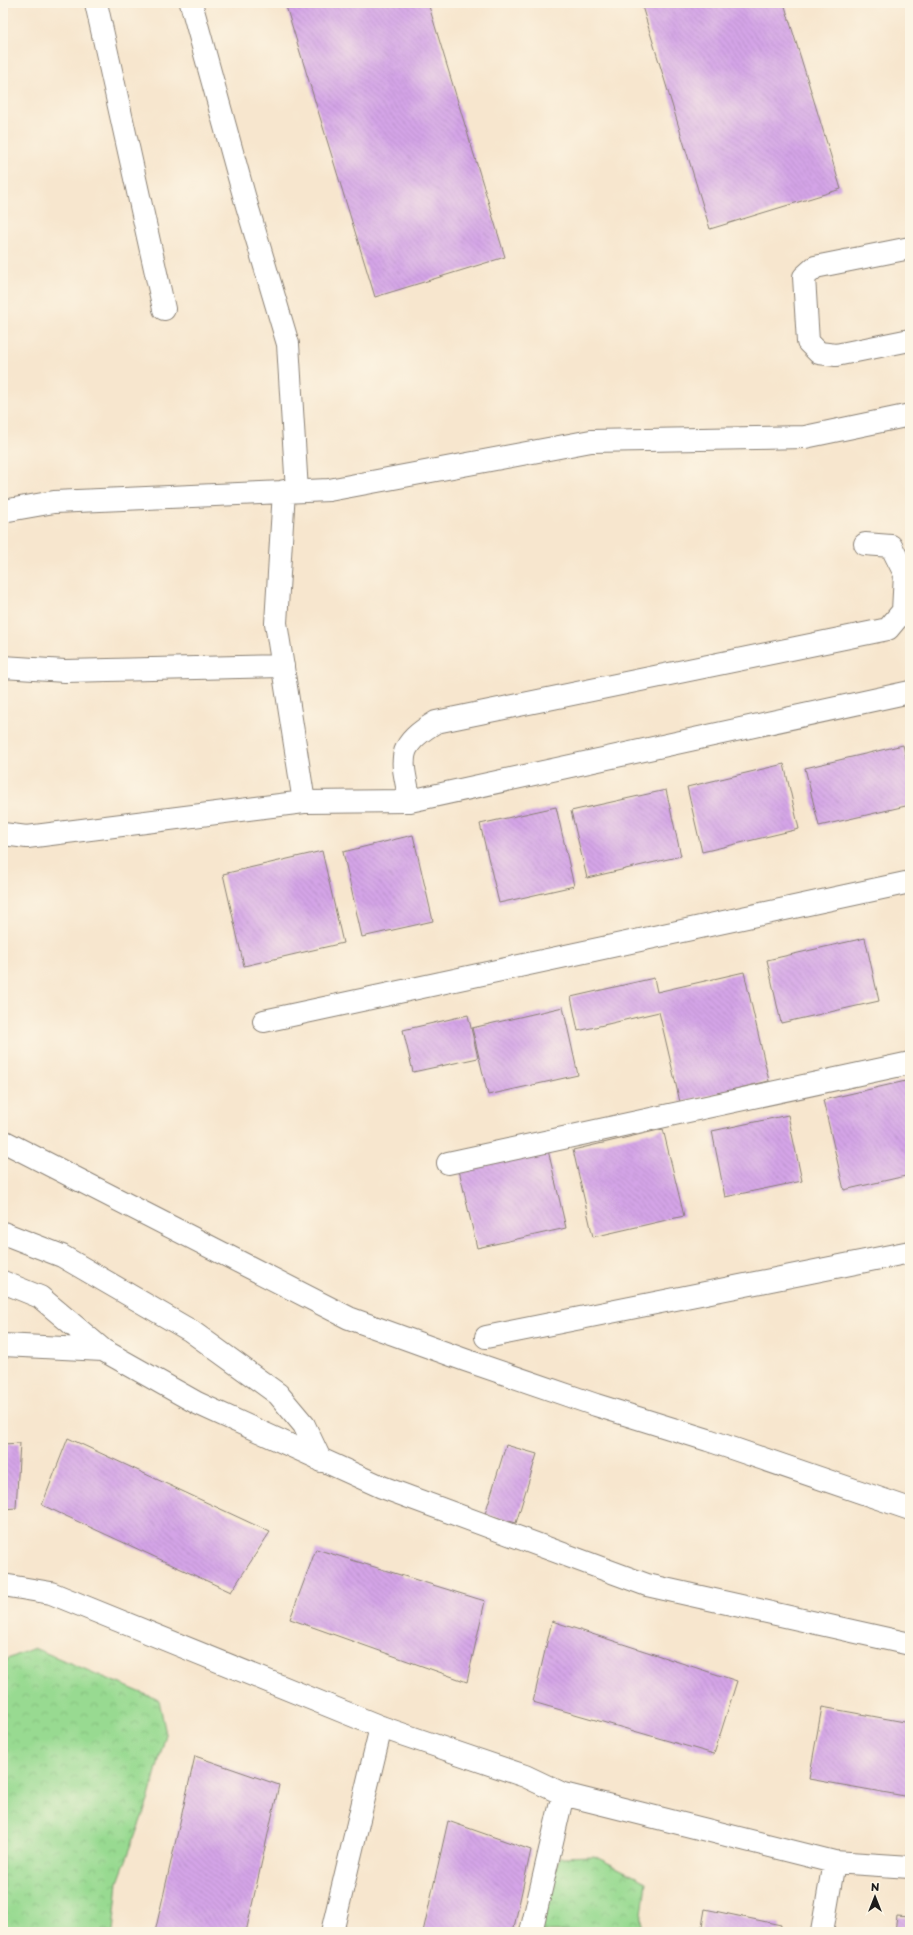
<svg xmlns="http://www.w3.org/2000/svg" width="913" height="1935" font-family="'Playpen Sans',sans-serif">
<defs>
<pattern id="park-crowns" width="20" height="18" patternUnits="userSpaceOnUse"><rect width="20" height="18" fill="#98da91"/><path d="M2 6a3 3 0 1 1 6 0M12 15a3 3 0 1 1 6 0" fill="none" stroke="#82ba7c"/></pattern>
<pattern id="building-back-hatch" width="6" height="6" patternUnits="userSpaceOnUse"><rect width="6" height="6" fill="#d4a4e7"/><path d="M-1 5l2 2M0 0l6 6M5-1l2 2" fill="none" stroke="#b58dc6"/></pattern>
</defs>
<rect width="100%" height="100%" fill="#fcf5e5"/>
<filter id="ink" filterUnits="userSpaceOnUse"><feTurbulence type="fractalNoise" baseFrequency=".025" numOctaves="2"/><feDisplacementMap in="SourceGraphic" scale="8" xChannelSelector="R" yChannelSelector="G"/><feConvolveMatrix kernelMatrix="1 2 1 2 8 2 1 2 1" color-interpolation-filters="sRGB"/></filter>
<filter id="wash" filterUnits="userSpaceOnUse"><feTurbulence type="fractalNoise" baseFrequency=".012" numOctaves="4" result="noise"/><feDisplacementMap in="SourceGraphic" scale="16" xChannelSelector="R" yChannelSelector="G"/><feGaussianBlur stdDeviation="0.9" result="paint"/><feColorMatrix in="noise" values="0 0 0 0 0 0 0 0 0 0 0 0 0 0 0 0 0 1.4 0 .05"/><feComposite in="paint" operator="in"/></filter>
<g filter="url(#wash)">
<rect width="100%" height="100%" fill="#f7e6ce"/>
<path fill="url(#park-crowns)" stroke="#5a7b56" d="M 34,1648 L 159,1700 L 166,1734 L 148,1801 L 118,1882 L 113,1932 L 3,1932 L 3,1661 Z
M 594,1856 L 646,1882 L 640,1932 L 534,1932 L 560,1857 Z"/>
<g id="blocks">
<path fill="url(#building-back-hatch)" d="M 285,3 L 428,3 L 505,257 L 375,297 Z
M 641,3 L 784,3 L 841,189 L 710,229 Z
M 903,745 L 910,774 L 910,805 L 819,826 L 805,768 Z
M 784,764 L 799,829 L 702,852 L 687,787 Z
M 666,790 L 681,856 L 587,878 L 571,811 Z
M 556,807 L 574,886 L 499,903 L 480,824 Z
M 413,835 L 433,921 L 362,937 L 343,852 Z
M 322,851 L 343,943 L 244,966 L 223,874 Z
M 865,938 L 879,1001 L 781,1023 L 767,960 Z
M 744,972 L 769,1081 L 680,1102 L 659,1012 L 578,1031 L 571,997 L 654,978 L 657,992 Z
M 563,1007 L 578,1075 L 488,1095 L 472,1028 Z
M 468,1015 L 478,1058 L 413,1072 L 403,1030 Z
M 910,1080 L 910,1175 L 844,1190 L 823,1100 Z
M 788,1115 L 802,1181 L 725,1197 L 712,1131 Z
M 663,1129 L 684,1216 L 593,1237 L 573,1150 Z
M 548,1150 L 566,1228 L 477,1248 L 459,1170 Z
M 68,1438 L 270,1532 L 231,1592 L 42,1505 Z
M 20,1443 L 16,1508 L 3,1509 L 3,1444 Z
M 506,1445 L 537,1454 L 516,1523 L 485,1514 Z
M 316,1549 L 485,1601 L 467,1682 L 290,1619 Z
M 552,1621 L 737,1681 L 714,1754 L 533,1702 Z
M 822,1707 L 910,1723 L 910,1797 L 809,1779 Z
M 195,1756 L 279,1785 L 246,1932 L 155,1932 Z
M 448,1821 L 531,1850 L 513,1932 L 423,1932 Z
M 705,1909 L 781,1925 L 780,1932 L 701,1932 Z
M 897,1916 L 910,1917 L 910,1932 L 895,1932 Z"/>
</g>
</g>
<g filter="url(#ink)">
<use href="#blocks" fill-opacity="0" stroke="#8a8175" stroke-width="1"/>
<g fill="none" stroke-linecap="round" stroke-linejoin="round">
<g stroke="#8a8175" stroke-width="24">
<path id="minor" d="M 96,3 L 164,309
M 191,3 L 245,199 L 288,344 L 297,491
M 910,248 L 815,267 L 804,277 L 808,342 L 819,353 L 836,355 L 910,340
M 284,491 L 276,623 L 304,802
M 3,511 L 54,502 L 329,490 L 591,441 L 805,437 L 910,415
M 3,667 L 65,671 L 283,666
M 410,801 C 402,759 394,747 436,722 L 888,629 L 903,611 L 905,574 L 891,546 L 865,544
M 3,834 L 27,837 L 304,802 L 410,801 L 910,692
M 264,1021 L 910,882
M 3,1141 L 349,1318 L 465,1360 L 596,1405 L 708,1440 L 910,1509
M 448,1163 L 910,1063
M 3,1233 L 62,1256 L 191,1331 L 278,1394 L 304,1425 L 321,1461
M 3,1282 L 40,1297 L 103,1350 L 197,1403 L 382,1487 L 647,1585 L 910,1644
M 486,1337 L 910,1252
M 3,1345 L 103,1350
M 3,1585 L 51,1593 L 381,1727 L 525,1776 L 563,1794 L 834,1862 L 910,1867
M 332,1932 L 381,1727
M 531,1932 L 563,1794
M 822,1932 L 834,1862"/>
</g>
<use href="#minor" stroke="#fff" stroke-width="22"/>
</g>
</g>
<rect width="913" height="1935" fill="none" stroke="#fcf5e5" stroke-width="16"/>
<g transform="translate(875 1897)" stroke="#fcf5e5" stroke-width="3" paint-order="stroke">
<path d="M0-3L7 15L0 10L-7 15Z" fill="#1c1c1c"/>
<text y="-6" font-size="11" font-weight="bold" text-anchor="middle" fill="#1c1c1c">N</text>
</g>
</svg>
